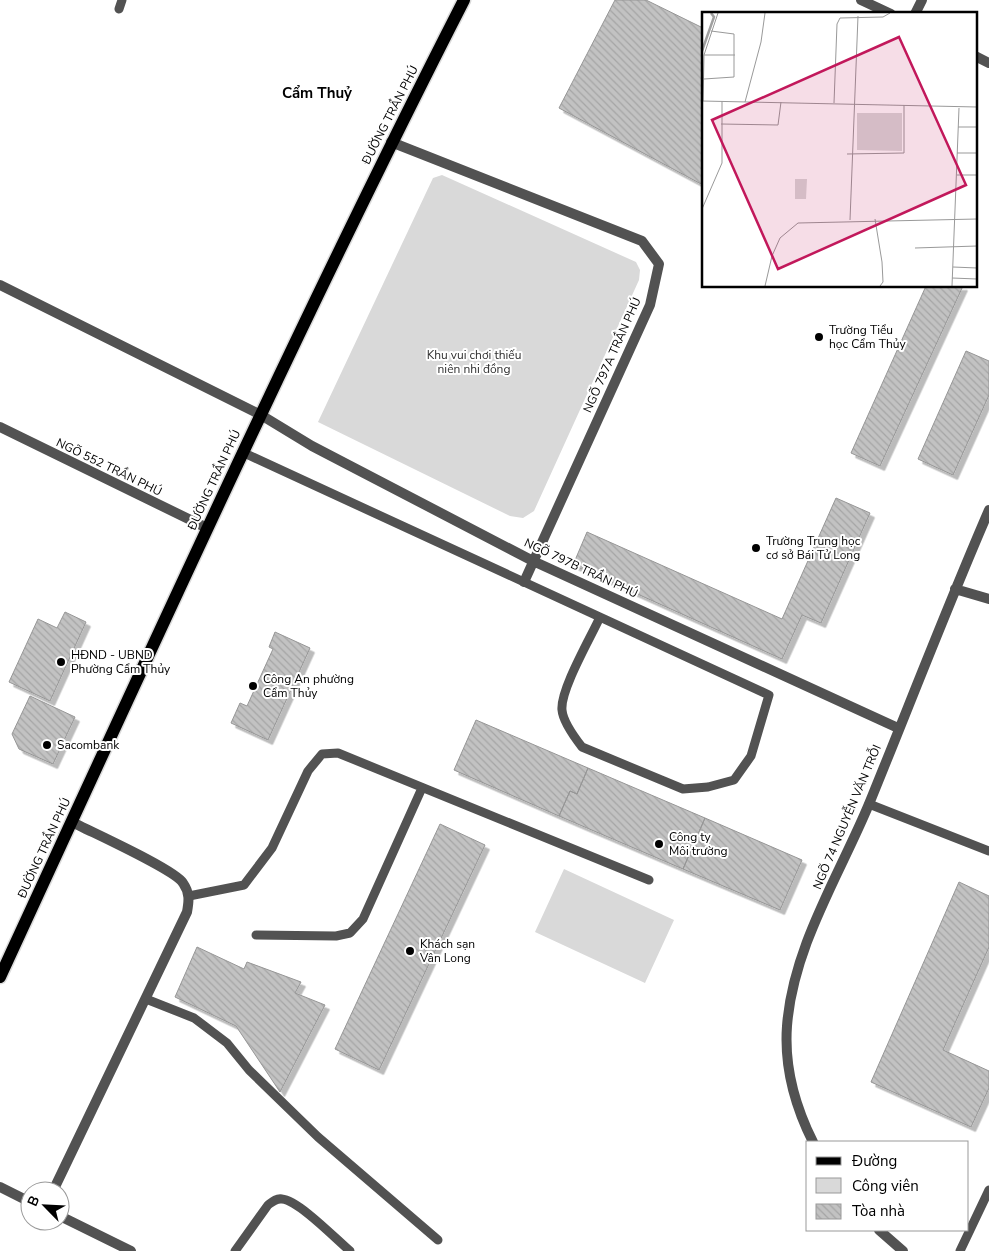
<svg xmlns="http://www.w3.org/2000/svg" width="989" height="1251" font-family="'Nunito Sans',sans-serif">
<defs>
<pattern id="building-back-hatch" width="6" height="6" patternUnits="userSpaceOnUse" patternTransform="scale(1.25)"><rect width="6" height="6" fill="#c2c2c2"/><path d="M-1 5l2 2M0 0l6 6M5-1l2 2" fill="none" stroke="#a5a5a5"/></pattern>
<filter id="shadow"><feDropShadow dx="4.5" dy="4.5" stdDeviation="0" flood-color="#0004"/></filter>
</defs>
<rect width="100%" height="100%" fill="#fff"/>
<path fill="#d9d9d9" d="M 442,175 L 636,262 L 640,270 L 639,280 L 534,511 L 523,518 L 510,516 L 318,422 L 433,178 Z
M 564,869 L 674,920 L 645,983 L 535,932 Z"/>
<path fill="url(#building-back-hatch)" stroke="#969696" filter="url(#shadow)" d="M 615,0 L 646,0 L 703,28 L 703,185 L 559,108 Z
M 926,286 L 963,286 L 880,466 L 851,453 Z
M 966,351 L 989,361 L 989,395 L 953,475 L 918,459 Z
M 836,498 L 870,513 L 821,623 L 802,615 L 782,659 L 573,565 L 587,532 L 782,619 Z
M 65,612 L 86,622 L 50,701 L 9,682 L 38,619 L 57,628 Z
M 275,632 L 310,648 L 268,740 L 231,723 L 240,703 L 247,706 L 273,649 L 269,647 Z
M 30,696 L 75,717 L 53,764 L 19,749 L 12,734 Z
M 476,720 L 588,768 L 577,794 L 570,791 L 559,816 L 454,770 Z
M 588,768 L 705,818 L 683,869 L 559,816 L 570,791 L 577,794 Z
M 705,818 L 802,860 L 780,910 L 683,869 Z
M 440,824 L 485,845 L 379,1070 L 335,1049 Z
M 959,882 L 989,896 L 989,947 L 943,1050 L 989,1071 L 989,1088 L 971,1127 L 871,1082 Z
M 197,947 L 244,969 L 247,962 L 301,982 L 295,993 L 325,1005 L 280,1092 L 236,1026 L 175,997 Z"/>
<g fill="none" stroke-linecap="round" stroke-linejoin="round">
<g stroke="#dbdbdb" stroke-width="15">
<path id="primary" d="M 0,977 C 151,650 300,321 464,0"/>
</g>
<path stroke="#525252" stroke-width="9" d="M 119,9 L 122,0
M 242,452 L 769,695 L 751,756 L 734,780 L 708,787 L 683,789 L 582,747 C 575,738 563,722 562,710 C 560,690 591,637 600,617
M 869,804 L 989,851
M 189,896 L 244,885 L 272,848 L 308,771 L 322,754 L 338,753 L 649,880
M 256,935 L 336,936 L 350,933 L 363,919 L 422,788
M 146,999 L 194,1018 L 227,1043 L 249,1070 L 318,1137 L 438,1240
M 235,1251 L 268,1205 C 272,1202 276,1198 282,1199 C 298,1200 336,1239 350,1251
M 960,1251 L 989,1190"/>
<path stroke="#525252" stroke-width="10" d="M 915,14 L 922,0
M 391,142 L 642,241 L 659,264 L 650,305 L 524,582
M 0,285 L 261,415 L 312,446 L 533,561 L 898,728
M 0,427 L 207,528
M 955,589 L 989,599
M 813,1142 C 795,1106 784,1067 787,1026 C 793,947 839,876 869,804 C 909,706 947,607 989,510
M 0,1187 L 30,1202
M 53,1191 L 187,912 C 189,901 190,893 183,883 C 174,869 91,832 72,822
M 60,1216 L 131,1251
M 879,1230 L 903,1251"/>
<path stroke="#525252" stroke-width="10" d="M 861,0 L 891,14
M 975,56 L 989,63"/>
<use href="#primary" stroke="#000" stroke-width="12"/>
</g>
<g fill="#000" stroke="#fff" stroke-width="2">
<circle cx="819" cy="337" r="5"/>
<circle cx="756" cy="548" r="5"/>
<circle cx="61" cy="662" r="5"/>
<circle cx="253" cy="686" r="5"/>
<circle cx="47" cy="745" r="5"/>
<circle cx="659" cy="844" r="5"/>
<circle cx="410" cy="951" r="5"/>
</g>
<g text-anchor="middle" stroke-width="4" stroke-linejoin="round" paint-order="stroke">
<g font-size="12" fill="#000" stroke="#fff">
<text transform="translate(390 115) rotate(-63)" y="4">ĐƯỜNG TRẦN PHÚ</text>
<text transform="translate(612 355) rotate(-66)" y="4">NGÕ 797A TRẦN PHÚ</text>
<text transform="translate(109 467) rotate(26)" y="4">NGÕ 552 TRẦN PHÚ</text>
<text transform="translate(214 480) rotate(-65)" y="4">ĐƯỜNG TRẦN PHÚ</text>
<text transform="translate(581 568) rotate(25)" y="4">NGÕ 797B TRẦN PHÚ</text>
<text transform="translate(847 817) rotate(-67)" y="4">NGÕ 74 NGUYỄN VĂN TRỖI</text>
<text transform="translate(44 848) rotate(-65)" y="4">ĐƯỜNG TRẦN PHÚ</text>
</g>
<g font-size="12" fill="#000" stroke="#fff" text-anchor="start">
<text x="829" y="334">Trường Tiểu<tspan x="829" dy="14">học Cẩm Thủy</tspan></text>
<text x="766" y="545">Trường Trung học<tspan x="766" dy="14">cơ sở Bái Tử Long</tspan></text>
<text x="71" y="659">HĐND - UBND<tspan x="71" dy="14">Phường Cẩm Thủy</tspan></text>
<text x="263" y="683">Công An phường<tspan x="263" dy="14">Cẩm Thủy</tspan></text>
<text x="57" y="749">Sacombank</text>
<text x="669" y="841">Công ty<tspan x="669" dy="14">Môi trường</tspan></text>
<text x="420" y="948">Khách sạn<tspan x="420" dy="14">Vân Long</tspan></text>
</g>
<g font-size="12" fill="#303030" stroke="#fff">
<text x="474" y="359">Khu vui chơi thiếu<tspan x="474" dy="14">niên nhi đồng</tspan></text>
</g>
<g font-size="15" font-weight="bold" fill="#000" stroke="#fff">
<text x="317" y="98">Cẩm Thuỷ</text>
</g>
</g>
<g transform="translate(702 12)">
<rect width="275" height="275" fill="#fff"/>
<path d="M 155,101 L 200,101 L 200,139 L 155,138 ZM 93,167 L 105,167 L 104,187 L 93,187 Z" fill="#d9d9d9"/>
<path fill="none" stroke="#a0a0a0" stroke-width="2.5" d="M 0,39 L 12,5 L 9,1"/>
<path fill="none" stroke="#999" stroke-width="1" d="M 138,6 L 181,5 L 188,1M 2,43 L 33,43M 2,67 L 32,65 L 32,22 L 9,19M 0,89 L 275,95M 1,89 L 2,43 L 16,1M 43,90 L 59,30 L 63,1M 132,91 L 135,12 L 138,6M 19,112 L 76,113 L 79,90M 256,115 L 275,115M 255,141 L 275,141M 145,142 L 202,141 L 202,93M 255,163 L 275,163M 0,197 L 20,151 L 20,89M 173,207 L 180,250 L 181,270 L 178,274M 148,208 L 156,4M 213,236 L 275,234M 251,255 L 275,256M 250,266 L 275,267M 63,274 L 70,244 L 78,226 L 96,211 L 275,207M 250,274 L 257,96"/>
<path fill="#c2185b" fill-opacity="0.15" stroke="#c2185b" stroke-width="2.5" d="M 197,25 L 264,173 L 76,257 L 10,108 Z"/>
<rect width="275" height="275" fill="none" stroke="#000" stroke-width="2.5"/>
</g>
<rect x="806" y="1141" width="162" height="90" fill="#ffffff" stroke="#999999"/>
<rect x="816" y="1157" width="25" height="8" fill="#000000" stroke="#999999"/>
<text x="852" y="1166" font-size="15" fill="#000000">Đường</text>
<rect x="816" y="1178" width="25" height="15" fill="#d9d9d9" stroke="#999999"/>
<text x="852" y="1191" font-size="15" fill="#000000">Công viên</text>
<rect x="816" y="1204" width="25" height="15" fill="url(#building-back-hatch)" stroke="#999999"/>
<text x="852" y="1216" font-size="15" fill="#000000">Tòa nhà</text>
<g transform="translate(45 1206) rotate(294)"><circle r="24" fill="#ffffff" stroke="#999999"/>
<path d="M0-4L9 19L0 12L-9 19Z" fill="#000000"/>
<text y="-8" font-size="14" font-weight="bold" text-anchor="middle" fill="#000000">B</text>
</g>
</svg>
